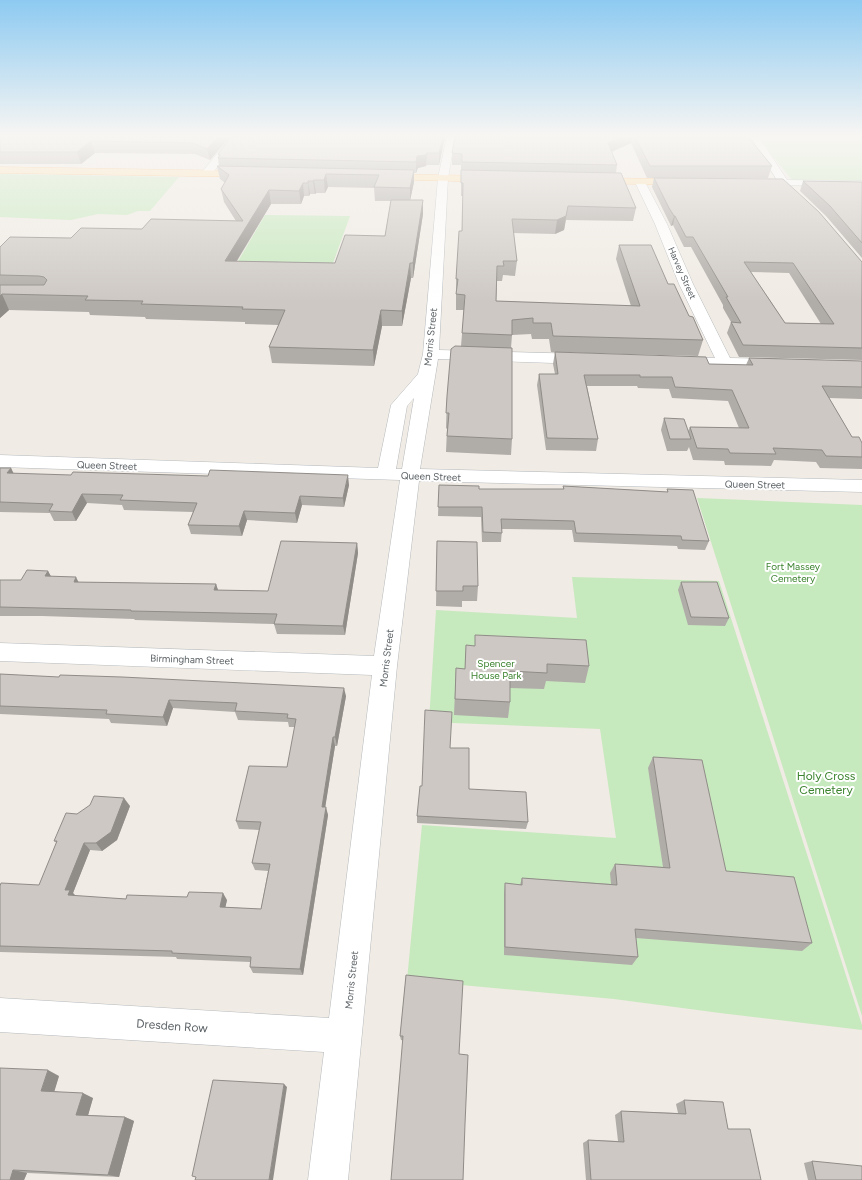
<svg xmlns="http://www.w3.org/2000/svg" width="862" height="1180" font-family="Figtree,sans-serif">
<rect width="100%" height="100%" fill="#f0ebe4"/>
<path fill="#c7e9be" d="M 757,137 L 862,137 L 862,181 L 792,180 Z
M 0,174 L 179,177 L 150,211 L 138,211 L 127,215 L 98,214 L 71,220 L 0,217 Z
M 265,215 L 350,216 L 328,277 L 230,275 Z
M 697,498 L 862,505 L 862,1016 Z
M 572,577 L 719,581 L 862,1025 L 862,1030 L 720,1013 L 614,999 L 407,980 L 422,825 L 616,838 L 600,729 L 429,722 L 436,610 L 577,618 Z"/>
<g fill="none" stroke-linecap="round" stroke-linejoin="round">
<g stroke="#b5b9bc" stroke-width="1">
<path id="minor" d="M 231,137 L 240,137 L 211,175 L 203,175 L 202,173 L 203,171 Z
M 447,137 L 455,137 L 448,178 L 439,350 L 583,354 L 588,356 L 591,359 L 588,362 L 583,364 L 438,359 L 420,469 L 862,480 L 862,492 L 419,481 L 397,666 L 348,1180 L 308,1180 L 324,1052 L 0,1032 L 0,998 L 329,1018 L 372,675 L 0,661 L 0,643 L 374,656 L 400,480 L 0,467 L 0,455 L 378,468 L 391,405 L 418,374 L 423,354 L 438,178 ZM 414,398 L 402,469 L 396,469 L 407,406 Z
M 751,137 L 759,137 L 787,180 L 862,181 L 862,187 L 780,185 Z
M 640,179 L 645,182 L 667,224 L 693,284 L 730,358 L 777,359 L 782,361 L 785,364 L 782,367 L 777,369 L 673,365 L 670,362 L 673,359 L 678,357 L 715,358 L 679,284 L 655,224 L 635,182 Z"/>
</g>
<g stroke="#fca950" stroke-width="1">
<path id="major" d="M 0,167 L 249,171 L 254,174 L 249,177 L 0,173 Z
M 385,174 L 491,176 L 496,179 L 491,182 L 381,179 L 380,177 Z
M 595,178 L 683,179 L 688,182 L 683,185 L 591,183 L 590,181 L 591,179 Z"/>
</g>
<use href="#minor" fill="#fff" fill-rule="evenodd"/>
<use href="#major" fill="#ffe0aa" fill-rule="evenodd"/>
</g>
<path fill="#b0aca8" fill-rule="evenodd" d="M 0,137 L 230,137 L 210,160 L 195,154 L 95,153 L 81,164 L 0,164 Z
M 231,137 L 445,137 L 439,165 L 427,165 L 426,166 L 418,168 L 416,173 L 414,173 L 414,182 L 410,200 L 423,214 L 413,278 L 411,278 L 402,326 L 382,326 L 374,366 L 272,363 L 269,347 L 279,325 L 245,324 L 245,322 L 146,319 L 145,317 L 90,315 L 89,312 L 9,310 L 0,318 L 0,247 L 142,229 L 236,221 L 224,202 L 221,189 L 225,183 L 220,179 L 217,166 L 219,166 L 218,158 L 219,157 L 218,154 ZM 328,187 L 374,188 L 375,201 L 391,201 L 385,236 L 335,263 L 237,261 L 271,204 L 301,204 L 304,196 L 309,196 L 310,194 L 315,194 L 316,193 L 325,193 Z
M 455,137 L 748,137 L 772,166 L 768,178 L 665,178 L 862,262 L 862,360 L 739,357 L 727,333 L 731,322 L 723,308 L 723,305 L 691,247 L 684,247 L 673,225 L 671,226 L 652,187 L 654,178 L 647,178 L 631,143 L 612,152 L 617,165 L 616,173 L 636,208 L 633,221 L 566,220 L 564,230 L 555,234 L 513,233 L 517,261 L 515,276 L 503,275 L 502,281 L 497,281 L 496,301 L 631,306 L 616,259 L 619,245 L 668,284 L 689,316 L 703,340 L 698,356 L 551,352 L 549,339 L 532,339 L 531,334 L 512,335 L 511,348 L 512,439 L 511,455 L 446,452 L 447,429 L 446,428 L 447,396 L 461,346 L 464,310 L 456,310 L 456,279 L 462,231 L 463,196 L 461,196 L 461,165 L 452,165 L 452,153 ZM 751,272 L 789,273 L 821,324 L 785,323 Z
M 803,181 L 862,182 L 862,258 L 826,216 L 800,191 Z
M 555,352 L 709,364 L 746,365 L 749,358 L 862,361 L 862,399 L 829,398 L 852,437 L 862,443 L 862,469 L 820,468 L 816,462 L 774,460 L 771,466 L 725,465 L 724,461 L 693,460 L 689,447 L 687,451 L 667,451 L 661,430 L 664,418 L 688,431 L 690,427 L 739,428 L 728,401 L 672,398 L 669,389 L 638,388 L 637,386 L 587,386 L 598,439 L 596,451 L 546,450 L 537,385 L 539,374 L 555,374 L 553,364 Z
M 0,468 L 11,468 L 13,474 L 349,485 L 344,507 L 302,505 L 297,523 L 247,520 L 242,536 L 191,534 L 188,525 L 193,512 L 124,510 L 122,505 L 87,503 L 76,521 L 54,521 L 50,513 L 0,512 Z
M 439,485 L 479,489 L 563,489 L 563,486 L 667,492 L 667,489 L 709,541 L 705,550 L 678,549 L 677,546 L 574,542 L 572,530 L 502,529 L 501,542 L 482,542 L 481,517 L 438,516 Z
M 437,541 L 478,586 L 477,601 L 462,601 L 462,607 L 436,606 Z
M 357,543 L 358,553 L 345,635 L 277,634 L 274,624 L 135,620 L 134,619 L 42,616 L 0,616 L 0,580 L 21,580 L 48,571 L 51,577 L 79,582 L 216,584 L 218,590 L 268,591 Z
M 681,582 L 729,618 L 725,626 L 688,625 L 678,590 Z
M 466,645 L 589,666 L 585,683 L 546,681 L 544,689 L 510,688 L 510,702 L 508,718 L 454,715 L 456,668 L 465,669 Z
M 0,674 L 346,696 L 337,746 L 335,746 L 325,807 L 328,815 L 303,975 L 253,973 L 250,967 L 250,962 L 177,959 L 176,957 L 0,952 L 0,886 L 39,885 L 57,843 L 54,841 L 77,814 L 130,806 L 117,840 L 102,851 L 90,850 L 73,893 L 75,896 L 126,899 L 227,900 L 225,907 L 261,909 L 268,871 L 255,870 L 252,863 L 259,830 L 239,829 L 236,821 L 287,767 L 295,727 L 289,727 L 288,722 L 238,720 L 235,712 L 173,708 L 167,726 L 111,723 L 109,719 L 0,714 Z
M 450,748 L 469,789 L 528,822 L 526,829 L 417,823 L 417,816 L 422,786 Z
M 653,757 L 726,871 L 812,943 L 802,951 L 636,938 L 638,957 L 632,965 L 504,955 L 504,893 L 505,883 L 520,885 L 522,878 L 611,884 L 610,873 L 615,864 L 663,867 L 648,768 Z
M 406,975 L 459,1054 L 401,1040 L 400,1036 Z
M 59,1076 L 54,1091 L 93,1098 L 88,1115 L 125,1117 L 134,1121 L 119,1177 L 27,1173 L 24,1180 L 0,1180 Z
M 684,1100 L 728,1129 L 761,1180 L 586,1180 L 583,1143 L 588,1140 L 618,1141 L 615,1115 L 621,1111 L 678,1113 L 676,1104 Z
M 812,1161 L 862,1180 L 808,1180 L 804,1163 Z"/>
<path fill="#908c88" d="M 218,137 L 230,137 L 210,160 L 207,149 Z
M 443,137 L 445,137 L 439,165 L 439,153 Z
M 621,137 L 632,137 L 631,143 L 606,154 L 608,143 Z
M 91,141 L 95,153 L 81,164 L 77,152 Z
M 427,153 L 426,166 L 418,168 L 416,173 L 416,162 L 417,156 Z
M 414,170 L 414,182 L 410,201 L 410,188 Z
M 326,174 L 328,187 L 325,193 L 324,180 Z
M 314,180 L 316,193 L 315,194 L 313,181 Z
M 308,181 L 310,194 L 309,196 L 308,183 Z
M 303,183 L 304,196 L 301,204 L 299,191 Z
M 269,190 L 271,204 L 228,275 L 225,261 Z
M 423,200 L 423,214 L 413,278 L 413,263 Z
M 568,206 L 564,230 L 555,234 L 557,220 Z
M 674,216 L 675,216 L 673,225 L 671,226 Z
M 410,263 L 411,278 L 402,326 L 402,311 Z
M 2,294 L 9,310 L 0,318 L 0,296 Z
M 381,310 L 382,326 L 374,366 L 373,350 Z
M 11,468 L 16,478 L 7,473 Z
M 348,475 L 349,485 L 344,507 L 343,498 Z
M 82,494 L 87,503 L 76,521 L 72,512 Z
M 300,496 L 302,505 L 297,523 L 295,513 Z
M 244,511 L 247,520 L 242,536 L 239,526 Z
M 357,543 L 358,553 L 345,635 L 343,626 Z
M 48,571 L 53,580 L 45,576 Z
M 76,577 L 81,587 L 74,582 Z
M 216,584 L 219,593 L 214,590 Z
M 344,688 L 346,696 L 337,746 L 335,737 Z
M 169,700 L 173,708 L 167,726 L 163,717 Z
M 333,737 L 335,746 L 324,815 L 322,807 Z
M 124,798 L 130,806 L 117,840 L 102,851 L 96,843 Z
M 326,807 L 328,815 L 303,975 L 300,969 Z
M 84,843 L 90,850 L 73,893 L 77,897 L 68,895 L 65,890 Z
M 223,893 L 227,900 L 224,914 L 220,907 Z
M 48,1070 L 59,1076 L 53,1096 L 41,1091 Z
M 284,1084 L 287,1087 L 273,1180 L 269,1180 Z
M 83,1093 L 93,1098 L 87,1119 L 76,1115 Z
M 125,1117 L 134,1121 L 119,1177 L 108,1175 Z
M 13,1170 L 27,1173 L 24,1180 L 10,1180 Z"/>
<path fill="#cdc8c3" stroke="#908c88" fill-rule="evenodd" d="M 0,137 L 218,137 L 207,149 L 193,143 L 91,141 L 77,152 L 0,152 Z
M 231,137 L 443,137 L 439,153 L 427,153 L 426,155 L 417,156 L 416,162 L 218,158 L 220,155 L 218,154 Z
M 455,137 L 621,137 L 608,143 L 617,165 L 462,162 L 462,154 L 452,153 Z
M 635,137 L 748,137 L 772,166 L 650,166 Z
M 217,166 L 414,170 L 410,188 L 374,187 L 379,175 L 326,174 L 324,180 L 314,180 L 313,181 L 308,181 L 308,183 L 303,183 L 299,191 L 269,190 L 225,261 L 335,263 L 345,235 L 385,236 L 391,200 L 423,200 L 413,263 L 410,263 L 402,311 L 381,310 L 373,350 L 269,347 L 285,310 L 242,309 L 243,307 L 141,304 L 143,301 L 85,300 L 88,296 L 2,294 L 0,296 L 0,285 L 44,285 L 47,280 L 44,277 L 39,276 L 0,275 L 0,247 L 10,237 L 71,238 L 81,228 L 142,229 L 151,219 L 243,221 L 221,189 L 229,175 Z
M 461,170 L 621,173 L 636,208 L 568,206 L 566,216 L 557,220 L 512,219 L 517,261 L 503,261 L 504,266 L 497,266 L 496,301 L 640,306 L 619,245 L 651,245 L 668,284 L 674,284 L 689,316 L 693,317 L 703,340 L 553,336 L 551,323 L 533,323 L 533,318 L 512,320 L 512,335 L 462,333 L 465,295 L 456,294 L 458,279 L 456,279 L 459,231 L 462,231 L 463,183 L 461,183 Z
M 654,178 L 783,179 L 819,212 L 862,262 L 862,348 L 743,345 L 731,322 L 741,323 L 726,297 L 728,297 L 693,237 L 686,237 L 675,216 L 674,216 L 669,208 ZM 744,262 L 793,263 L 834,324 L 785,323 Z
M 803,181 L 862,182 L 862,243 L 830,206 Z
M 455,346 L 512,348 L 512,439 L 447,436 L 449,413 L 446,413 L 447,396 L 451,349 Z
M 555,352 L 706,357 L 709,364 L 753,365 L 749,358 L 862,361 L 862,387 L 822,386 L 852,437 L 859,437 L 862,443 L 862,457 L 826,456 L 822,450 L 773,448 L 776,454 L 730,453 L 728,449 L 697,448 L 690,427 L 749,428 L 732,390 L 675,387 L 672,377 L 640,377 L 640,375 L 584,375 L 598,439 L 547,438 L 539,374 L 558,374 Z
M 664,418 L 684,419 L 691,439 L 670,439 Z
M 0,468 L 11,468 L 7,473 L 71,475 L 73,472 L 208,476 L 210,470 L 348,475 L 343,498 L 300,496 L 295,513 L 244,511 L 239,526 L 188,525 L 197,503 L 120,500 L 123,495 L 82,494 L 72,512 L 49,511 L 53,504 L 0,502 Z
M 439,485 L 479,486 L 479,489 L 564,489 L 563,486 L 668,492 L 667,489 L 693,490 L 709,541 L 682,540 L 681,536 L 576,533 L 574,521 L 501,519 L 502,533 L 483,532 L 482,507 L 438,507 Z
M 281,541 L 357,543 L 343,626 L 274,624 L 277,614 L 131,611 L 131,610 L 0,607 L 0,580 L 21,580 L 27,570 L 48,571 L 45,576 L 76,577 L 74,582 L 216,584 L 214,590 L 268,591 Z
M 437,541 L 477,542 L 478,586 L 463,586 L 463,591 L 436,591 Z
M 681,582 L 717,582 L 729,618 L 691,617 Z
M 475,635 L 586,640 L 589,666 L 547,664 L 547,673 L 510,671 L 510,702 L 455,699 L 456,668 L 465,669 L 466,645 L 475,646 Z
M 0,674 L 59,677 L 60,675 L 122,677 L 344,688 L 335,737 L 333,737 L 322,807 L 326,807 L 300,969 L 250,967 L 251,957 L 172,953 L 172,951 L 0,946 L 0,886 L 1,883 L 39,885 L 57,841 L 54,841 L 66,813 L 77,814 L 90,805 L 94,796 L 124,798 L 111,832 L 96,843 L 84,843 L 65,890 L 70,890 L 68,895 L 126,899 L 127,895 L 187,897 L 189,892 L 223,893 L 220,907 L 261,909 L 270,864 L 252,863 L 261,822 L 236,821 L 249,766 L 287,767 L 296,719 L 287,718 L 288,714 L 235,711 L 237,703 L 169,700 L 163,717 L 106,714 L 107,710 L 0,706 Z
M 425,710 L 452,712 L 450,748 L 469,748 L 469,789 L 526,792 L 528,822 L 417,816 L 420,786 L 422,786 Z
M 653,757 L 702,760 L 726,871 L 794,877 L 812,943 L 635,929 L 638,957 L 505,947 L 505,883 L 522,885 L 522,878 L 617,885 L 615,864 L 670,868 Z
M 406,975 L 463,981 L 459,1054 L 468,1055 L 465,1124 L 463,1180 L 391,1180 L 403,1036 L 400,1036 Z
M 0,1068 L 48,1070 L 41,1091 L 83,1093 L 76,1115 L 125,1117 L 108,1175 L 13,1170 L 10,1180 L 0,1180 Z
M 213,1080 L 284,1084 L 269,1180 L 195,1180 L 196,1177 L 192,1176 Z
M 684,1100 L 723,1102 L 728,1129 L 750,1129 L 761,1180 L 591,1180 L 588,1140 L 624,1142 L 621,1111 L 686,1114 Z
M 812,1161 L 862,1166 L 862,1180 L 816,1180 Z"/>
<linearGradient id="sky" x2="0" y2="1"><stop stop-color="#8dcaf1"/><stop offset="0.45" stop-color="#f8f6f3"/><stop offset="1" stop-color="#f8f6f3" stop-opacity="0"/></linearGradient>
<rect width="862" height="302" fill="url(#sky)"/>
<g text-anchor="middle" stroke-width="4" stroke-linejoin="round" paint-order="stroke">
<g font-size="9" fill="#5c6266" stroke="#fff">
<text transform="translate(682 273) rotate(66)" y="3">Harvey Street</text>
</g>
<g font-size="10" fill="#5c6266" stroke="#fff">
<text transform="translate(430 337) rotate(-84)" y="4">Morris Street</text>
<text transform="translate(107 465) rotate(2)" y="4">Queen Street</text>
<text transform="translate(431 476) rotate(2)" y="4">Queen Street</text>
<text transform="translate(755 484) rotate(1)" y="4">Queen Street</text>
<text transform="translate(386 658) rotate(-83)" y="4">Morris Street</text>
<text transform="translate(192 659) rotate(2)" y="4">Birmingham Street</text>
<text transform="translate(351 980) rotate(-84)" y="4">Morris Street</text>
</g>
<g font-size="10" fill="#3b832e" stroke="#fff">
<text x="793" y="570">Fort Massey<tspan x="793" dy="12">Cemetery</tspan></text>
<text x="496" y="667">Spencer<tspan x="496" dy="12">House Park</tspan></text>
</g>
<g font-size="12" fill="#3b832e" stroke="#fff">
<text x="826" y="780">Holy Cross<tspan x="826" dy="14">Cemetery</tspan></text>
</g>
<g font-size="12" fill="#5c6266" stroke="#fff">
<text transform="translate(172 1026) rotate(4)" y="4">Dresden Row</text>
</g>
</g>
</svg>
